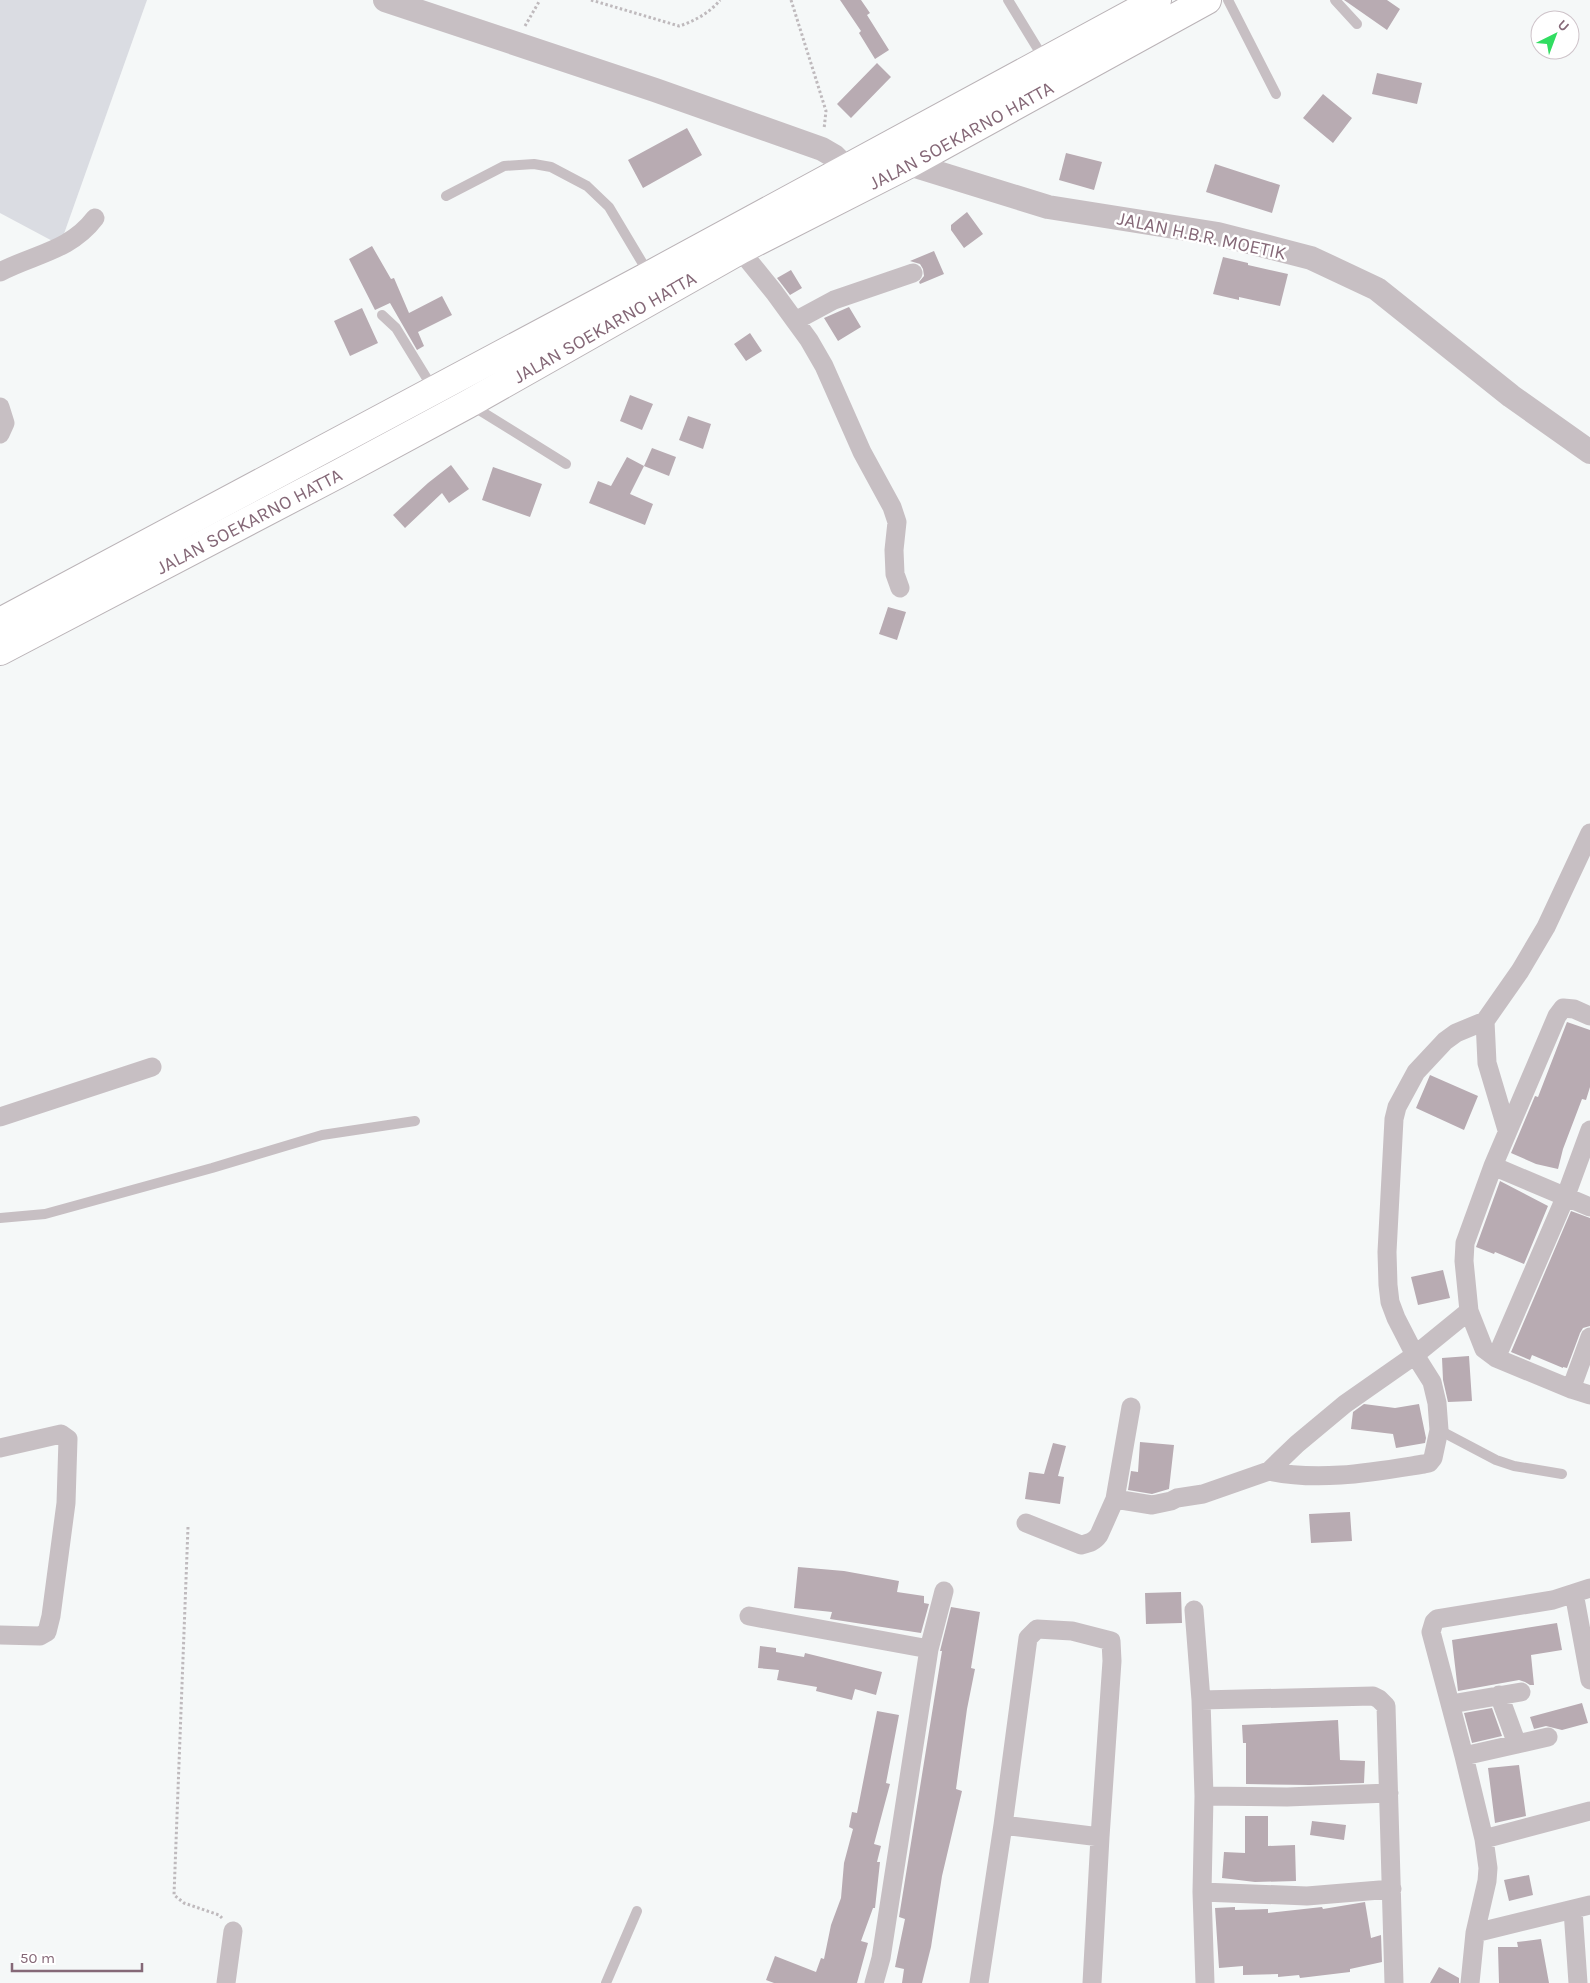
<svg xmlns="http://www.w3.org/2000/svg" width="1590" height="1983" font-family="Karla,sans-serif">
<rect width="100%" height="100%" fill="#f5f8f8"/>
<path fill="#dadce2" d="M 0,0 L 147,0 L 60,245 L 0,213 Z"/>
<path fill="#b8abb2" d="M 840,0 L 861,0 L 870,13 L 867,15 L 889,50 L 875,59 L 859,33 L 861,31 Z
M 1344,0 L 1387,0 L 1400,9 L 1387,30 Z
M 877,63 L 891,77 L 851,118 L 837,104 Z
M 1377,73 L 1422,83 L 1417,104 L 1372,94 Z
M 1323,94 L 1352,118 L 1333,143 L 1303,118 Z
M 687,128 L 702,155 L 643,188 L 628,160 Z
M 1066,153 L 1102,162 L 1094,190 L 1059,180 Z
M 1215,164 L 1280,185 L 1272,213 L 1206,192 Z
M 967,212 L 983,234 L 964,248 L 951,230 L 951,225 Z
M 372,246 L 391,279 L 394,278 L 409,313 L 442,296 L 452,315 L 418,332 L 424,346 L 417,350 L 390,303 L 375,310 L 349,259 Z
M 934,251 L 944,274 L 920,284 L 919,282 L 924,276 L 923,269 L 920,264 L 910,261 Z
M 1223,257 L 1248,263 L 1248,265 L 1288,274 L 1280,306 L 1239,297 L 1239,300 L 1213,294 Z
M 791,270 L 802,288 L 790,295 L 777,278 Z
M 849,307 L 861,327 L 838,341 L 824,318 Z
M 362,308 L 378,343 L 350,356 L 334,321 Z
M 750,333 L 762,351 L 746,361 L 734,344 Z
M 630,395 L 653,404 L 642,430 L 620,421 Z
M 688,416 L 711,424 L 703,449 L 679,440 Z
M 652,448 L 676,457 L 669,476 L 644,466 Z
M 627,457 L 644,466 L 630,494 L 653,504 L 645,525 L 589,503 L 598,481 L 611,486 Z
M 451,465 L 469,489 L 449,503 L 442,493 L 405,528 L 393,515 L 428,483 Z
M 493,467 L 542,484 L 530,517 L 482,500 Z
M 888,607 L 906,612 L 897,640 L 879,634 Z
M 1567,1022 L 1590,1030 L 1590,1087 L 1586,1100 L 1582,1099 L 1563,1149 L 1558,1169 L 1536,1164 L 1511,1153 L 1535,1096 L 1538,1097 Z
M 1430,1075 L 1478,1096 L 1464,1130 L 1416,1108 Z
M 1500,1181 L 1548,1206 L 1524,1264 L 1495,1252 L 1494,1254 L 1476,1247 Z
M 1571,1211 L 1590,1218 L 1590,1326 L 1583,1328 L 1580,1333 L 1567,1368 L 1563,1367 L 1563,1368 L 1532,1355 L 1530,1360 L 1511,1352 Z
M 1443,1270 L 1450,1298 L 1418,1305 L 1411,1277 Z
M 1469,1356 L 1472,1401 L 1448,1402 L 1443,1380 L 1442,1358 Z
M 1364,1404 L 1395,1408 L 1419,1404 L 1426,1438 L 1425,1443 L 1396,1448 L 1393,1434 L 1351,1429 L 1353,1412 Z
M 1140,1442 L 1174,1445 L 1169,1489 L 1152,1494 L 1128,1490 L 1131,1471 L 1138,1472 Z
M 1053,1443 L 1066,1446 L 1058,1476 L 1064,1477 L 1060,1504 L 1025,1499 L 1029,1472 L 1044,1474 Z
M 1350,1512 L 1352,1541 L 1311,1543 L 1309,1514 Z
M 798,1567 L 844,1571 L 899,1581 L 897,1592 L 924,1596 L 924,1603 L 929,1604 L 921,1633 L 830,1619 L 832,1612 L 794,1608 Z
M 1181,1592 L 1182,1623 L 1146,1624 L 1145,1593 Z
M 951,1607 L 980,1612 L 971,1668 L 975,1669 L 967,1709 L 956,1789 L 962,1791 L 942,1876 L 931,1947 L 922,1983 L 902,1983 L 904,1969 L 895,1967 L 905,1919 L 899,1917 L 900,1911 L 942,1651 L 940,1651 Z
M 1557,1623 L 1562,1650 L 1531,1655 L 1534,1685 L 1530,1685 L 1525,1682 L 1519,1680 L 1458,1691 L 1452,1640 Z
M 760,1646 L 776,1648 L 776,1652 L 804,1657 L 805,1653 L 882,1672 L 876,1695 L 855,1689 L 852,1700 L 816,1691 L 817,1687 L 777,1680 L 779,1670 L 758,1668 Z
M 1582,1703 L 1588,1723 L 1562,1730 L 1546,1726 L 1534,1729 L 1530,1717 Z
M 1492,1708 L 1502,1736 L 1472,1743 L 1464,1713 Z
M 877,1711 L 899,1715 L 886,1783 L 890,1784 L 874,1844 L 881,1846 L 877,1862 L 880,1862 L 875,1908 L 873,1908 L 861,1941 L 868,1943 L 857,1983 L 774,1983 L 766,1980 L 775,1956 L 816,1972 L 821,1958 L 824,1959 L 831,1925 L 841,1898 L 844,1863 L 853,1829 L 849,1827 L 852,1812 L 857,1813 Z
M 1338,1720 L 1340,1760 L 1365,1761 L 1364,1783 L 1310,1785 L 1246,1784 L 1246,1743 L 1243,1743 L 1242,1725 Z
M 1519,1765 L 1526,1816 L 1495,1823 L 1488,1768 Z
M 1245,1816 L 1268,1816 L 1268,1846 L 1295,1845 L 1296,1881 L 1255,1882 L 1222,1878 L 1224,1852 L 1245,1853 Z
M 1312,1821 L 1346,1825 L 1344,1840 L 1310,1835 Z
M 1529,1875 L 1533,1895 L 1509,1901 L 1504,1880 Z
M 1365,1902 L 1371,1938 L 1381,1935 L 1382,1962 L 1350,1969 L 1350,1972 L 1300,1978 L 1299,1975 L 1278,1977 L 1278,1974 L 1243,1975 L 1243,1966 L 1219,1968 L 1215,1908 L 1235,1907 L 1235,1910 L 1268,1909 L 1268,1913 L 1322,1907 L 1323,1909 Z
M 1541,1939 L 1549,1983 L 1499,1983 L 1498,1947 L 1518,1947 L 1517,1942 Z
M 1439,1967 L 1459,1978 L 1459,1983 L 1430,1983 Z"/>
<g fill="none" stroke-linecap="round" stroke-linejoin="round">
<g stroke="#bab3b7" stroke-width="30">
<g id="trunk">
<path d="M 0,622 L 650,275 L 1157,0"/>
<path id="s1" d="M 0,651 L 340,473 L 468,404 L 740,250 L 909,164 L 1207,0"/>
</g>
</g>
<path stroke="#bfbabd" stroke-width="3" stroke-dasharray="2.5 2.5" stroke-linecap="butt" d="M 591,0 L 679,26 C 693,22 711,12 720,0
M 791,0 L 826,111 L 824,129
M 525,26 L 540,0
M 188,1527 L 174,1895 L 184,1903 L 219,1915 L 222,1918"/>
<path stroke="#c7bfc3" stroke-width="10" d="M 1008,0 L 1044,59
M 1228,0 L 1276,94
M 1335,0 L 1357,24
M 446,196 L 504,166 L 534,164 L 551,167 L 587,186 L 609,207 L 649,274
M 382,315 L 396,328 L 434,390
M 471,405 L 566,464
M 0,1218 L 45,1214 L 212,1168 L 322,1135 L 415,1121
M 1439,1430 L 1496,1460 L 1514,1466 L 1562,1474
M 606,1983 L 637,1911"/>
<path stroke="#c7bfc3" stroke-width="19" d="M 740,250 L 774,292 L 809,340 L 824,366 L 862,452 L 892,507 L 897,522 L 894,550 L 895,574 L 900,588
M 0,272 C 34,254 70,251 95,218
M 795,321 L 834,300 L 913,273
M 0,407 L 5,423 L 0,434
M 1590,1016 L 1574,1009 L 1563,1008 L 1557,1016 L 1493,1166 L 1465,1243 L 1464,1261 L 1469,1311 L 1484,1349 L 1496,1358 L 1571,1389 L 1590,1395
M 1485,1021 L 1487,1063 L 1507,1130
M 0,1117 L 152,1067
M 1493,1166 L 1590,1207
M 1496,1358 L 1565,1198 L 1590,1130
M 1571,1389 L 1590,1337
M 1131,1407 L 1115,1499 L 1152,1505 L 1171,1501 L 1177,1498 L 1203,1494 L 1269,1471 L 1297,1444 L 1345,1404 L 1415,1355 L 1469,1311
M 0,1448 L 61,1434 L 68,1439 L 66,1503 L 51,1616 L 47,1632 L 40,1636 L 0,1635
M 1269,1471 C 1320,1482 1373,1472 1424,1464 L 1429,1463 L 1433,1458 L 1439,1430 L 1437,1403 L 1432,1382 L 1415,1355 L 1396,1318 L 1390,1302 L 1388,1285 L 1387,1252 L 1394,1119 L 1397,1107 L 1416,1072 L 1445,1041 L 1456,1033 L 1485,1021 L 1520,971 L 1546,927 L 1590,833
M 1026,1523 L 1081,1545 C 1089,1543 1094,1542 1099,1535 L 1115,1499
M 1574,1593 L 1590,1680
M 1194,1610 L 1201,1700 L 1204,1796 L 1202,1892 L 1205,1983
M 749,1616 L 929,1649
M 1499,1695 L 1517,1744
M 1201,1700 L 1373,1696 L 1379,1699 L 1386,1706 L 1394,1983
M 1451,1704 L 1521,1692
M 1464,1756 L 1548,1737
M 1204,1796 L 1287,1797 L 1389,1793
M 1003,1825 L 1028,1638 L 1037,1629 L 1072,1631 L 1111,1641 L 1112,1661 L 1100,1837
M 1484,1839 L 1590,1811
M 1202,1892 L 1307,1896 L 1392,1889
M 1573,1910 L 1578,1983
M 1475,1933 L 1590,1905
M 226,1983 L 233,1931
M 874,1983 L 881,1958 L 929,1649 L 944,1591
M 979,1983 L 1003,1825 L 1100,1837 L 1092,1983
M 1470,1983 L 1475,1933 L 1487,1881 L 1488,1868 L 1484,1839 L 1464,1756 L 1431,1632 L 1434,1622 L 1437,1619 L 1553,1600 L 1590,1588"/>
<path stroke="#c7bfc3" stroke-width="24" d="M 385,0 L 655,90 L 822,149 L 834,156 L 846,168
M 909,164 L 1048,207 L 1218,234 L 1311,258 L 1377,289 L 1511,396 L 1590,452"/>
<use href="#trunk" stroke="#fff" stroke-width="28"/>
</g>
<g text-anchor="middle" stroke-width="5" stroke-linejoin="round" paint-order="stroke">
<g font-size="19" fill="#856877" stroke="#fff">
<text dy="7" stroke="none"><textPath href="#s1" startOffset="1091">JALAN SOEKARNO HATTA</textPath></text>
<text transform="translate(1202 235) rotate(12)" y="7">JALAN H.B.R. MOETIK</text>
<text dy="7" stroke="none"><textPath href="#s1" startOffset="686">JALAN SOEKARNO HATTA</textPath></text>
<text dy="7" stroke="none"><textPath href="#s1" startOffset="281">JALAN SOEKARNO HATTA</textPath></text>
</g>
</g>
<g transform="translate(1555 35) rotate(42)"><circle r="24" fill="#ffffff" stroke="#cec3c9"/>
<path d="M0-4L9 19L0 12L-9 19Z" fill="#31dd61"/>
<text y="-8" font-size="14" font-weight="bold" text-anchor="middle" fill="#856877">U</text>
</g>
<path d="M12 1963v8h130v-8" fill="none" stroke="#856877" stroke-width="2.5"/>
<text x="20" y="1963" font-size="15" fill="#856877" stroke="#ffffff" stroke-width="4" paint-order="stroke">50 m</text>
</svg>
